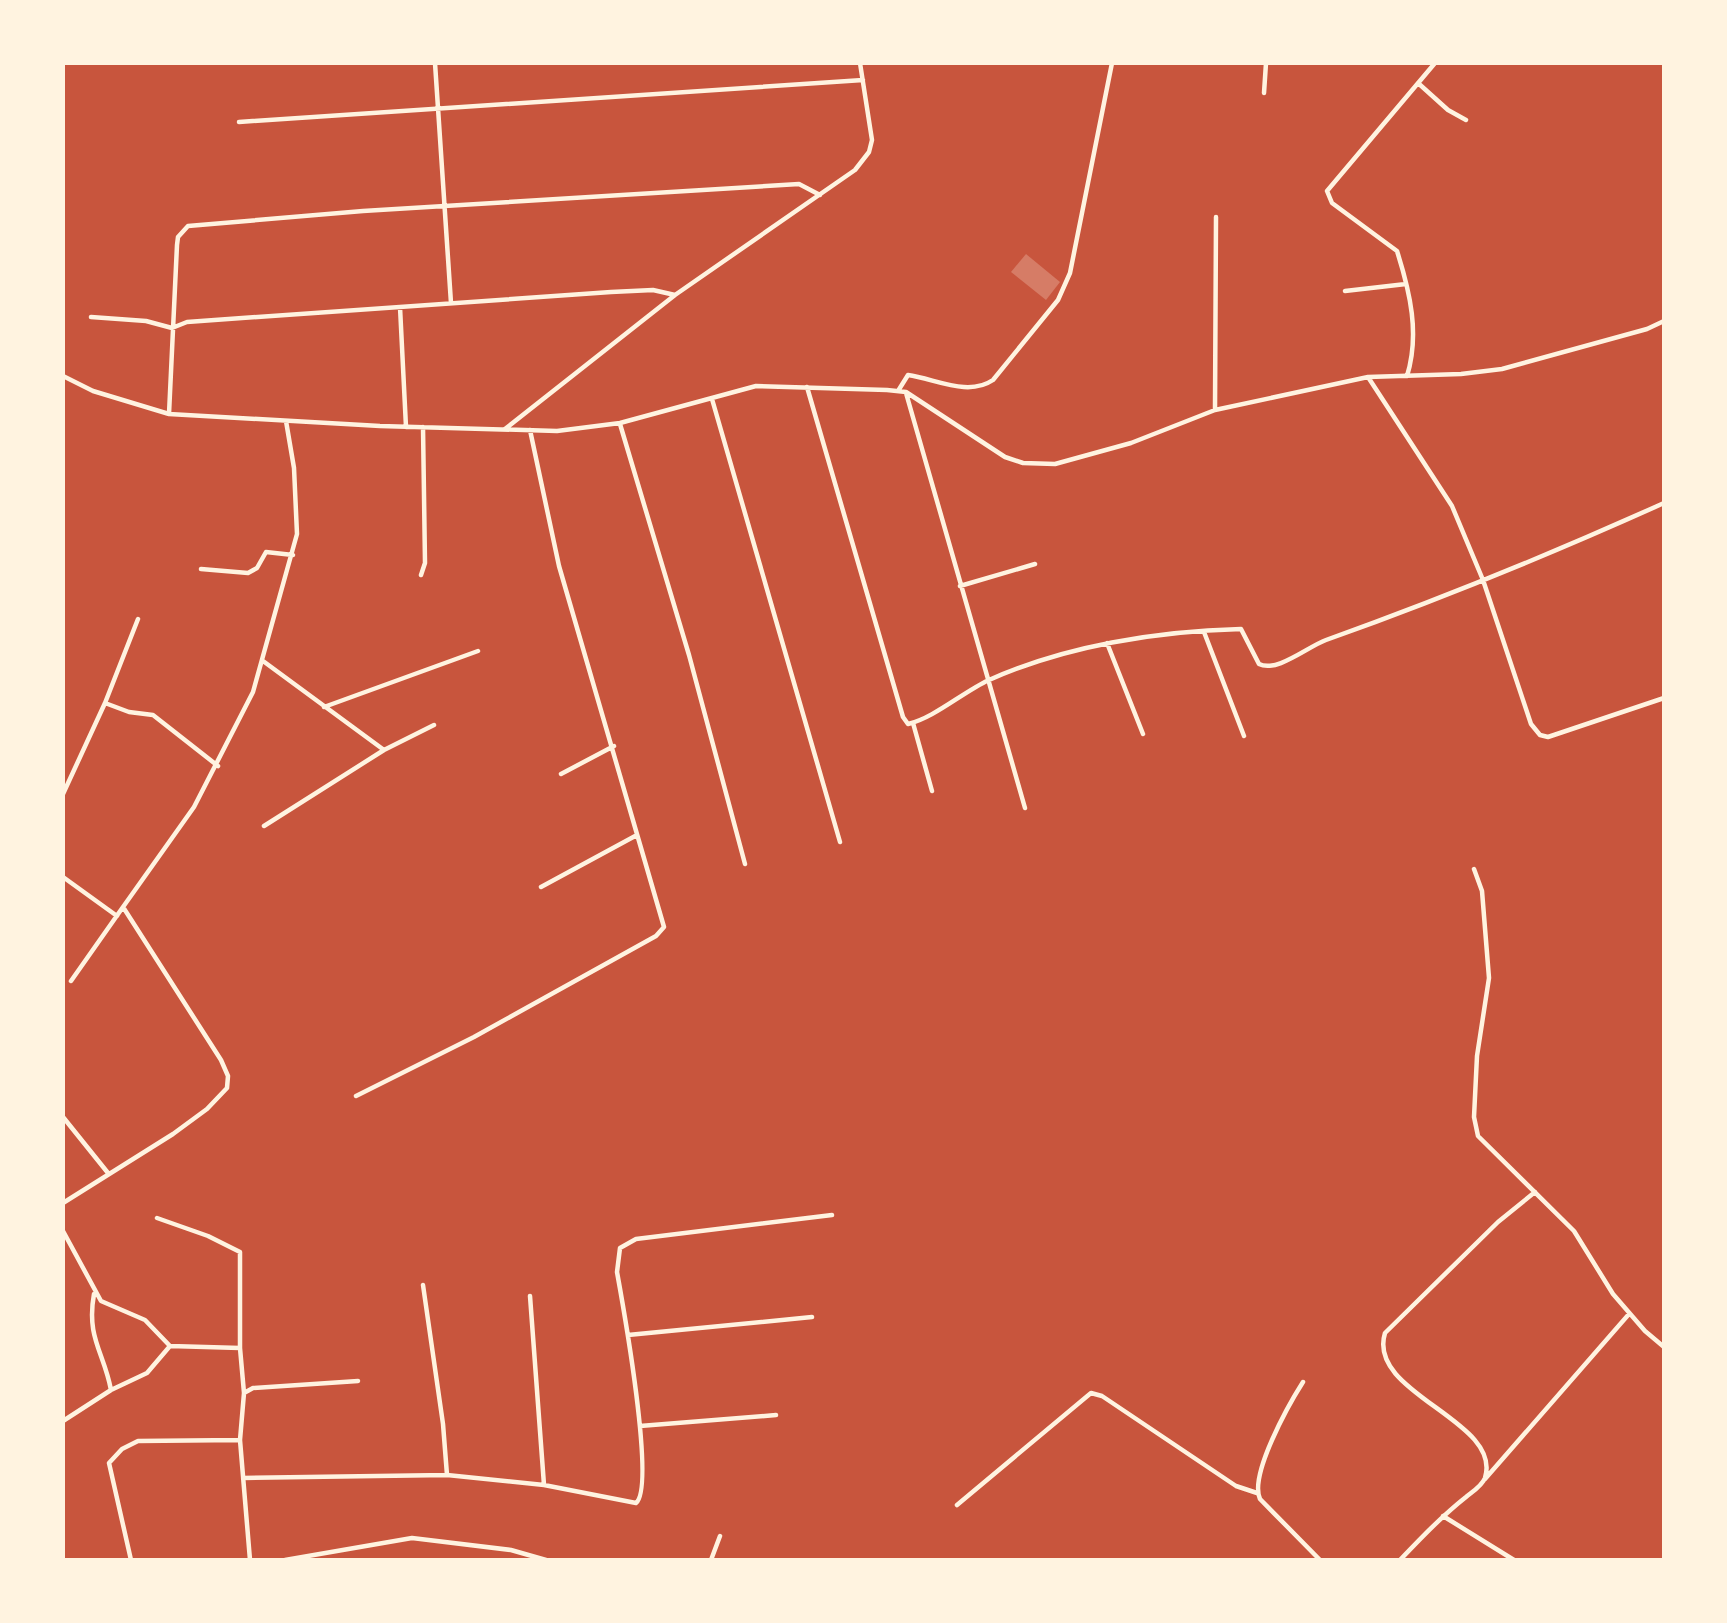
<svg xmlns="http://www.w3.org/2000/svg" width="1727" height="1623" font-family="Barlow,sans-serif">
<rect width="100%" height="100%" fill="#c8553d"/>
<path fill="#d67c66" d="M 1026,254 L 1060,282 L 1046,300 L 1011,272 Z"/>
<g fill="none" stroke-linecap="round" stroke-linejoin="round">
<path stroke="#fff3e0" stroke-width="4.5" d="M 435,63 L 451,303
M 1418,83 L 1448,110 L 1466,120
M 1264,93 L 1266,63
M 239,122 L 863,80
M 1345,291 L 1406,284
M 400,307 L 406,427
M 91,317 L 146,321 L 172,328 L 187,322 L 611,292 L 653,290 L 675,295
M 63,376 L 93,391 L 169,414 L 380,426 L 557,431 L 620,423 L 756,386 L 887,390 L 906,392 L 1005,457 L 1023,463 L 1055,464 L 1131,443 L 1215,410 L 1368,377 L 1461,374 L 1502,369 L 1647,329 L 1664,321
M 1407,376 C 1420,334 1410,292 1397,251 L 1332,203 L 1327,191 L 1435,63
M 1368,377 L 1452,506 L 1483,580 L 1531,724 L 1540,735 L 1548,737 L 1664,698
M 807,387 L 903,717 L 908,724 C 934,718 963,692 989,680 C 1065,646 1157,631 1241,629 L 1259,664 C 1277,673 1307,647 1326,640 C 1441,599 1553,553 1664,503
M 898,391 L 908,375 C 936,379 968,397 993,380 L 1058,300 L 1070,273 L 1112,63
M 906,393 L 1025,808
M 712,399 L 840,842
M 1215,410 L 1216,217
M 169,414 L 177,245 L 178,237 L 188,226 L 363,211 L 799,184 L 820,195
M 620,424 L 689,655 L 745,864
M 505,429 L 675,295 L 855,170 L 869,152 L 872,140 L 860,63
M 201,569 L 248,573 L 257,568 L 266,552 L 293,555
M 421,575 L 425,563 L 423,427
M 960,586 L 1035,564
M 1204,632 L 1244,736
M 1107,643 L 1143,734
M 263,661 L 384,750 L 434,725
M 105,703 L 129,712 L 153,715 L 218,766
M 324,707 L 478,651
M 913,723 L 932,791
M 561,774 L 614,746
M 63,794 L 105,703 L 138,619
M 264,826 L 384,750
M 1474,869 L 1482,891 L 1489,978 L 1477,1056 L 1474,1117 L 1478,1136 L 1574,1231 L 1613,1294 L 1645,1331 L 1664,1347
M 63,877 L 117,916
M 541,887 L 637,835
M 71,981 L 123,907
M 356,1096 L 474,1037 L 656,936 L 664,927 L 559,566 L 530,430
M 63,1117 L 108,1173
M 63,1203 L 173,1134 L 207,1109 L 227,1088 L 228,1076 L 221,1060 L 123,907 L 194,807 L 253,692 L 297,534 L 294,468 L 286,421
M 157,1218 L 208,1236 L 240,1252 L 240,1348
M 63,1231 L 101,1301 L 145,1320 L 170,1346 L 240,1348 L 244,1393
M 423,1285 L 443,1424 L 447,1475
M 94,1294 C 86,1338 104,1352 111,1390
M 530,1296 L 544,1485
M 628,1335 L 812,1317
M 1303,1382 C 1289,1404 1249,1475 1260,1499 L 1320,1560
M 63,1421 L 111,1390 L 147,1373 L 170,1346
M 640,1426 L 776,1415
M 243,1478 L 447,1475 L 544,1485 L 636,1503 C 656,1487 623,1305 617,1272 L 620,1248 L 636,1239 L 832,1215
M 1485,1479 L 1629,1314
M 957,1505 L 1091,1393 L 1102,1396 L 1236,1486 L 1257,1493
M 1443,1516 L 1514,1560
M 131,1560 L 109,1463 L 122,1449 L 138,1441 L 240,1440
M 250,1560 L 240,1440 L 244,1393 L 253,1388 L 358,1381
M 285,1560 L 412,1538 L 511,1550 L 546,1560
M 711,1560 L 720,1536
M 1400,1560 C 1421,1538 1442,1516 1466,1497 C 1472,1492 1482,1486 1485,1478 C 1503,1420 1366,1394 1385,1333 L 1498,1222 L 1535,1192"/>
</g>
<rect width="1727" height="1623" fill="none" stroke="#fff3e0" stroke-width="130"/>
</svg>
